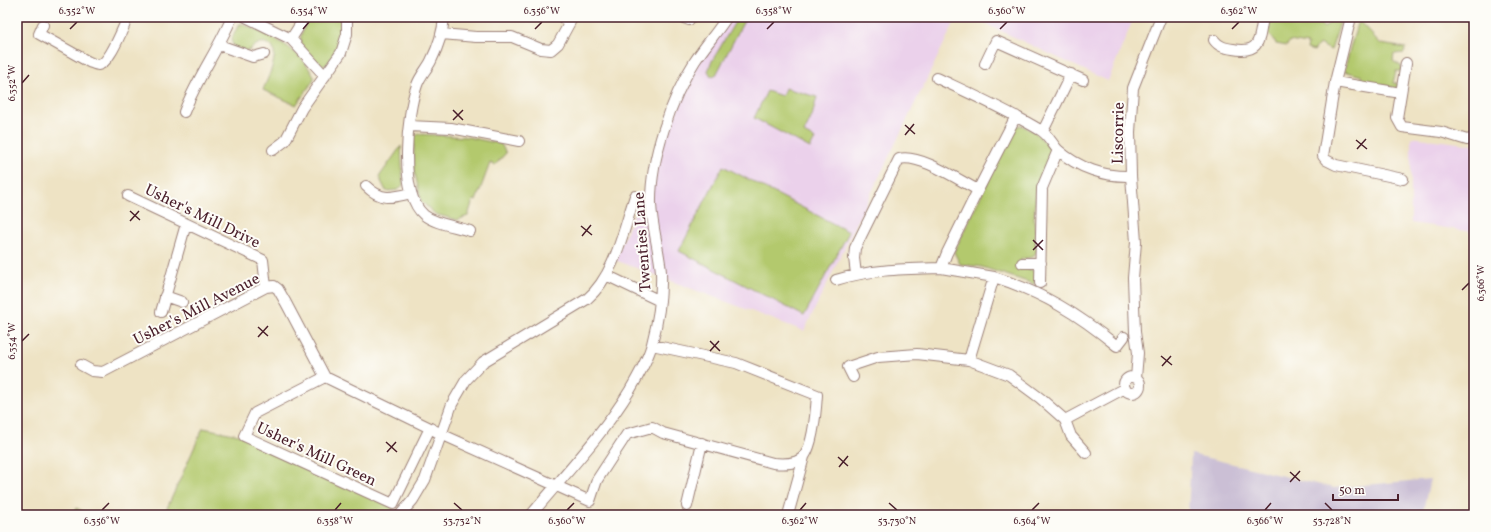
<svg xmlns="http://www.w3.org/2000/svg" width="1491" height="532" font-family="Vollkorn,serif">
<rect width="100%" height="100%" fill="#fdfcf7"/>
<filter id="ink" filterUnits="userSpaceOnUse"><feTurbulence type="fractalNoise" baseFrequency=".025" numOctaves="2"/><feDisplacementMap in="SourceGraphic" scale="8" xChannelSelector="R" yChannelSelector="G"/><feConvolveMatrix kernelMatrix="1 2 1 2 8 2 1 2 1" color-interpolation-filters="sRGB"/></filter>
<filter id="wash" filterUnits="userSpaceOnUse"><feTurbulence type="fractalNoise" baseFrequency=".012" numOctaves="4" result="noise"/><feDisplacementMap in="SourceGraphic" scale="16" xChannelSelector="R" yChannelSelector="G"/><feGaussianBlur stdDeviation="0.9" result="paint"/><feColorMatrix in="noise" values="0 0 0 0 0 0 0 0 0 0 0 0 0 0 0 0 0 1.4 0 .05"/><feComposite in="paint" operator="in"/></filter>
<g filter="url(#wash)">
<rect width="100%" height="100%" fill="#eee3c4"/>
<path fill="#ebd1eb" d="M 734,17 L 957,17 L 804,331 L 615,260 L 699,58 Z
M 971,17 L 1134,17 L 1108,81 Z
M 1411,137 L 1474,145 L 1474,232 L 1411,223 Z"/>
<path fill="#cbbfd5" d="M 1191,454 L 1334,488 L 1430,479 L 1422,515 L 1188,515 Z"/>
<path fill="#b3c96d" stroke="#7e744c" d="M 309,17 L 339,17 C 349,27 334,56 326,65 L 321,65 C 300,43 294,47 309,17 Z
M 738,17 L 746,17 L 716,75 L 711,76 L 708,71 L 712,61 Z
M 1274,17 L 1314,17 L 1324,28 L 1335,17 L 1342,17 L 1331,50 L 1319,44 L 1314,51 L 1307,49 L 1308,44 L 1289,41 L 1287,46 L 1276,44 L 1274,39 L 1266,32 L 1266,22 L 1273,23 Z
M 1358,20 L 1381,44 L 1406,48 L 1404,53 L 1394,54 L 1393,61 L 1401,66 L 1402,71 L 1396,71 L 1393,83 L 1399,84 L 1397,88 L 1360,82 L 1362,76 L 1344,71 Z
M 239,24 L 243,24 C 272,37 299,47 314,77 L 313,81 L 296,105 L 263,90 C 267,79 283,50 268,44 C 265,43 261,42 258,44 C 255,45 251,49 248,51 L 234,47 L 231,40 Z
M 785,88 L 817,97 L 812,116 L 804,133 L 815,139 L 810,148 L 754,118 L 767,91 L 782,96 Z
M 1021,125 L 1034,131 L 1051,149 L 1051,156 L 1041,177 L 1036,194 L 1034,220 L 1037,251 L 1033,257 L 1021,259 L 1021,267 L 1035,271 L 1036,279 L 1034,284 L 982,267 L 960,264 L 954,252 L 1014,127 Z
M 418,134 L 467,137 L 501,144 L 506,153 L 495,165 L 490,163 L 476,201 L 473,200 L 468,216 L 457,220 L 435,214 L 421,201 L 414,169 L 414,138 Z
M 401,146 L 403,185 L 398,190 L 386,191 L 379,177 Z
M 723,166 L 849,232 L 804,316 L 679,251 Z
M 203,428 L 244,436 L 393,504 L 393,515 L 164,515 Z
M 76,508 L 91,515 L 73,515 Z"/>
</g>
<g filter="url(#ink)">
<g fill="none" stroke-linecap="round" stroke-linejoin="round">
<g stroke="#9c8178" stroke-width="12">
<path id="minor" d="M 246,17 L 291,39 L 325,76
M 444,17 C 443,32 438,47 431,61 C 427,69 420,76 417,85 C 407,113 398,193 424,215 C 435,224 455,226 470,231
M 681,17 L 689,20
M 1351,17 L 1335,82 L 1323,156 L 1326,160 L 1336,165 L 1403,179
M 43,25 L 39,34 L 89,62 C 92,63 96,65 98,65 C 110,64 123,27 128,17
M 442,34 L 476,37 L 512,37 L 541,49 L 551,50 L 558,44 L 570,22 L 564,19
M 291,39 L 305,17
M 1214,40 C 1219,47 1226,48 1233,49 C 1261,54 1259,39 1263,17
M 219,45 L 253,57 L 264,54
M 1406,63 L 1397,118 L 1402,127 L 1441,132 L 1467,140 L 1474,138
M 985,64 L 996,41 L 1083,80
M 937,78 C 971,94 1007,110 1040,130 C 1048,134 1052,144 1058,150 C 1078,168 1105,177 1131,176 L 1130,132 L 1133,88 L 1161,17
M 1335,82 L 1401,93
M 184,112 C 197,78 218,50 232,17
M 409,126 L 451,128 L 519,141
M 1043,131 L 1071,74
M 273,150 L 285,141 L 302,108 L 341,53 L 347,34 L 347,17
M 1131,176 L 1136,242 L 1133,278 L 1135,332 L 1138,353 L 1136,378
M 366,186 C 381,201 392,198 411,193
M 128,196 L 263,260 L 266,287
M 1022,263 L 1041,263
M 856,274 L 854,258 L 855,248 L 899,159 C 919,153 960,181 978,190 L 1016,116
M 606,275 L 660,301
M 994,277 C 1042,292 1078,314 1117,346 L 1124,337
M 836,280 C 871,269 906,269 941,268 L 947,253 L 978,190
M 1040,283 L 1042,188 L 1058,150
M 165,296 L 182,302
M 161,312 L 186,224
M 969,360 L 1009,375 L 1040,398 L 1065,420 L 1071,436 L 1086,453
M 81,365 L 92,371 L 103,372 L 266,287 L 274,286 L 278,289 L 286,303 L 325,377
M 853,377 L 848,367 L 878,357 L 917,354 L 969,360 L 994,277 L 941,268
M1124 385a8 8 0 1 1 16 0a8 8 0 1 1-16 0Z
M 1065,420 L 1125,388
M 430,428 L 393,504 L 244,436 L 255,413 L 325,377 L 430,428 L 441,434 L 590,501 L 597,480 L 627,434 L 652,427 L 663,433 L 773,463 C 783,464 798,465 805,455 C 813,443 816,410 817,395 L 736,363 L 652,345
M 687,506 L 702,443
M 400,515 L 413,500 L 425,480 L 452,404 L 466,380 L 483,362 L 587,299 C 615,275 623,231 635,196
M 531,515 C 565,474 602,436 630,390 C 638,376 648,360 652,344 C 658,321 662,296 661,272 C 659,249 652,227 651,204 C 650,160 671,98 695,61 C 705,46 717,32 727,17
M 788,515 L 804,457"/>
</g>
<use href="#minor" stroke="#fff" stroke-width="10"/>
</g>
</g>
<path fill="none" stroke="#4a1f2b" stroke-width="1.5" d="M 70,29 L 77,22M 303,29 L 309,22M 535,29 L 542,22M 767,29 L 774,22M 1000,29 L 1007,22M 1232,29 L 1239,22M 22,83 L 29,75M 453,110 L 463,120M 453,120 L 463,110M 905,125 L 915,134M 905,135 L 914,124M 1356,140 L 1367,149M 1357,149 L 1366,139M 130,211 L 140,220M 130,221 L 139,211M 581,226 L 592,235M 582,236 L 591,225M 1033,240 L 1043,250M 1033,250 L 1043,240M 1462,290 L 1469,283M 258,327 L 268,336M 258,337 L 268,326M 22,341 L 29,334M 710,341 L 720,351M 710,351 L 719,341M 1161,356 L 1172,365M 1162,366 L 1171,356M 386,442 L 397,452M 387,452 L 396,442M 838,457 L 848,466M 839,467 L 848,456M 1290,472 L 1300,481M 1290,482 L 1300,471M 454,503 L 462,510M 889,503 L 897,510M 1325,503 L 1332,510M 102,510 L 109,503M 335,510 L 341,503M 567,510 L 574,503M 800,510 L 806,503M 1032,510 L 1039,503M 1265,510 L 1271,503"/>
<g text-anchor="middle" stroke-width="4" stroke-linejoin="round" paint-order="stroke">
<g font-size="16" fill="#4a1f2b" stroke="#fdfcf7">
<text transform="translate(1117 133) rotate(-89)" y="6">Liscorrie</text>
<text transform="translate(203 215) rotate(26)" y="6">Usher's Mill Drive</text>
<text transform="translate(641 242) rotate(-94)" y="6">Twenties Lane</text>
<text transform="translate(196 308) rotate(-27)" y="6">Usher's Mill Avenue</text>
<text transform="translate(317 453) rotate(25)" y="6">Usher's Mill Green</text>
</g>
</g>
<rect width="1491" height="532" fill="none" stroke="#fdfcf7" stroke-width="44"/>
<path d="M1333 494v6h65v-6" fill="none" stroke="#4a1f2b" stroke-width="2"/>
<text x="1339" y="494" font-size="12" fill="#4a1f2b" stroke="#fdfcf7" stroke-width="3" paint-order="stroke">50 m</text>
<rect x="22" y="22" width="1447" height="488" fill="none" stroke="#4a1f2b" stroke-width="1.5"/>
<g font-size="10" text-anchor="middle" fill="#4a1f2b">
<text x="77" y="14">6.352°W</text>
<text x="309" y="14">6.354°W</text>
<text x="542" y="14">6.356°W</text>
<text x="774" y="14">6.358°W</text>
<text x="1007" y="14">6.360°W</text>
<text x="1239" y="14">6.362°W</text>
<text transform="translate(11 83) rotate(-90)" y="4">6.352°W</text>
<text transform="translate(1480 283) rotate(-90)" y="4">6.366°W</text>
<text transform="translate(11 341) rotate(-90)" y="4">6.354°W</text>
<text x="102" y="524">6.356°W</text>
<text x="335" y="524">6.358°W</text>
<text x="462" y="524">53.732°N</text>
<text x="567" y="524">6.360°W</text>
<text x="800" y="524">6.362°W</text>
<text x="897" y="524">53.730°N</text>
<text x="1032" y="524">6.364°W</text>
<text x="1265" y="524">6.366°W</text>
<text x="1332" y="524">53.728°N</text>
</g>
</svg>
